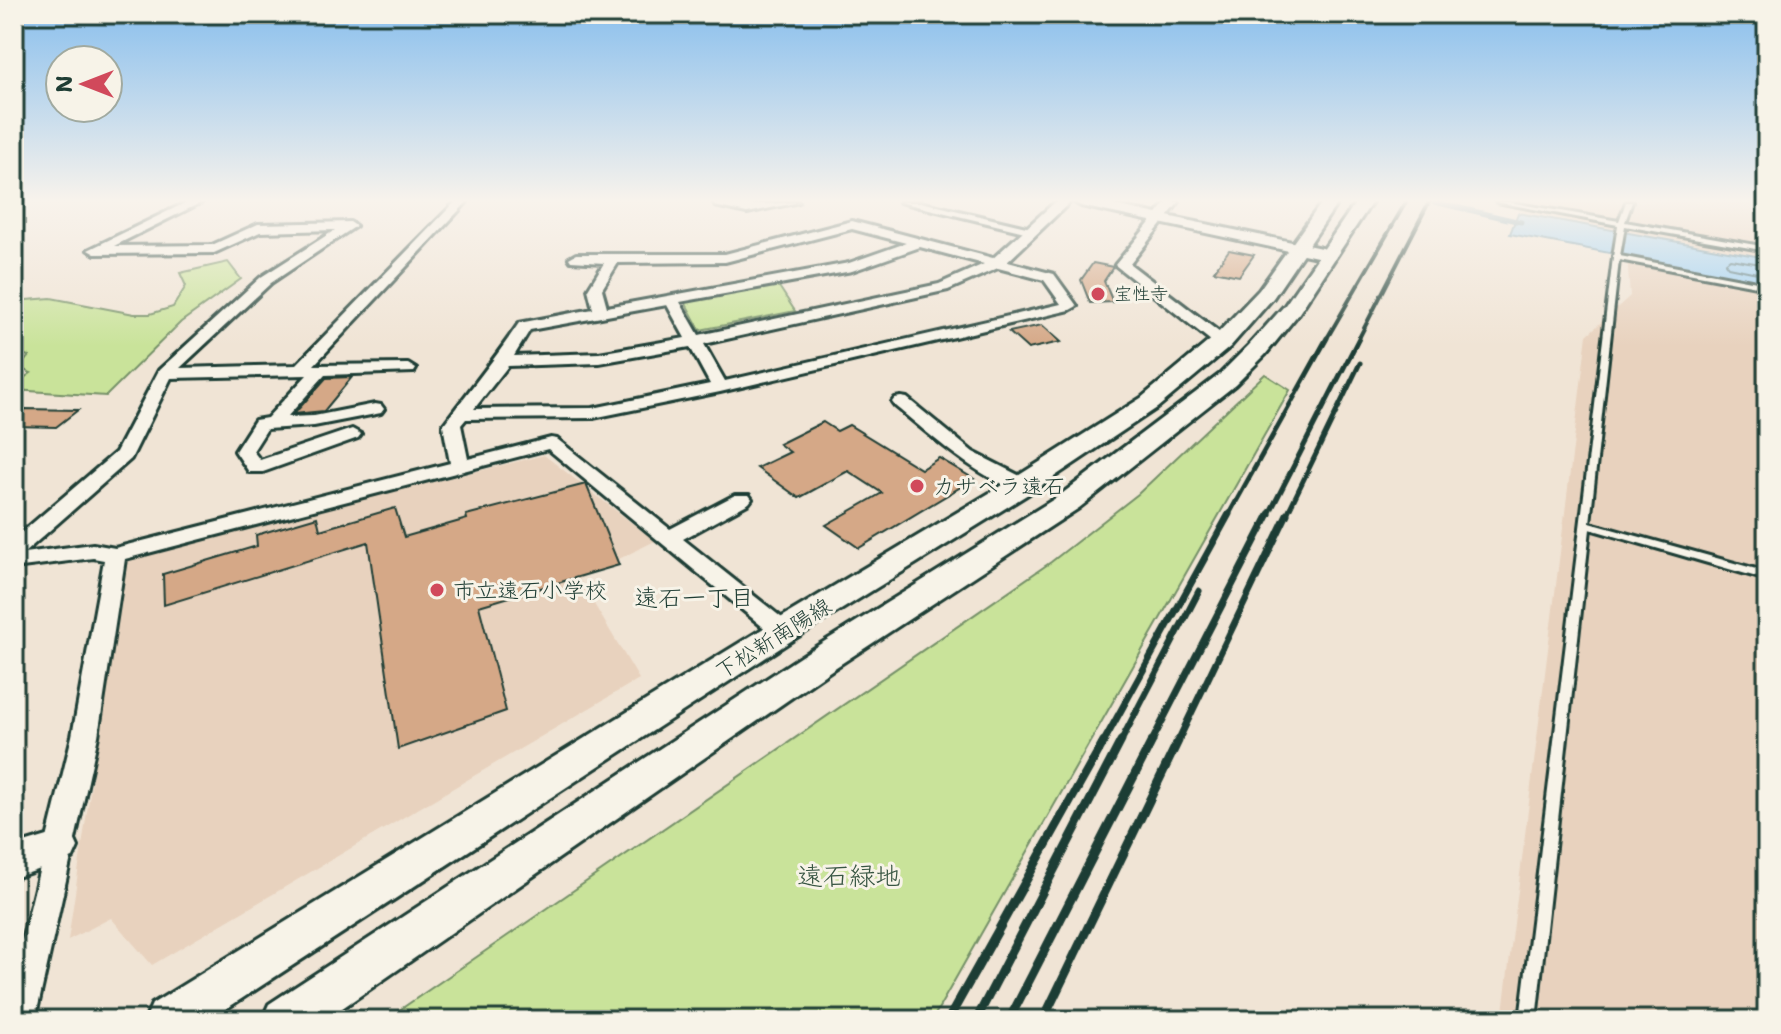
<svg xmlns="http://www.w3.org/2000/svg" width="1781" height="1034" font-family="'Shantell Sans','Klee One',sans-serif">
<rect width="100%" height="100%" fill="#f0e4d5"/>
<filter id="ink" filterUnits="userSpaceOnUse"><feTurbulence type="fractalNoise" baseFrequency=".0125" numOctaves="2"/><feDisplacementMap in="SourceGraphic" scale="16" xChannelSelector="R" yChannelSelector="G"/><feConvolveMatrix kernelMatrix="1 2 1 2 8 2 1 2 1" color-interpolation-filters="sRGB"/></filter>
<g filter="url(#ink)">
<path fill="#e8d2be" d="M 1524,202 L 1767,202 L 1767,258 L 1518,213 Z
M 1627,256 L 1767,283 L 1767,1020 L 1502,1020 L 1587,335 L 1630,296 Z
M 544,455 L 655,541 L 579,579 L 639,679 L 152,965 L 111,918 L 68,940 L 125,557 Z"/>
<path fill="#c9e39a" stroke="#749067" stroke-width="2" d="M 228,262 L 241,279 L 181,322 L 106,396 L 14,390 L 14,385 L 31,373 L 19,368 L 29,356 L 14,353 L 14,301 L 51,298 L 134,314 L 150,314 L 173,307 L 186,286 L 180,273 Z
M 778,285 L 795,311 L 700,330 L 685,302 Z
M 1265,374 L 1290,390 L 932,1020 L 385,1020 L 1051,562 L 1138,494 Z"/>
<path fill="#96cef5" stroke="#6694a8" stroke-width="2" d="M 1518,213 L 1767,258 L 1767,283 L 1510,234 Z"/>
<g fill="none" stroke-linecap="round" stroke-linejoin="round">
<path stroke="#4f7781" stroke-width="2" d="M 1767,265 L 1730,259 L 1725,263 L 1728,267 L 1767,275"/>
<path stroke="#6694a8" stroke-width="5" d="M 1434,202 L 1521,222"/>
</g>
<path fill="#d5a887" stroke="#1f3d34" stroke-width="2" d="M 1229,250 L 1254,255 L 1239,276 L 1214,271 Z
M 1093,263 L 1113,267 L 1104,281 L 1113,302 L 1090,303 L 1081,280 Z
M 1042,325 L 1061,342 L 1028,349 L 1009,332 Z
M 352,377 L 324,411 L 294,414 L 326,378 Z
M 24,409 L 78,410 L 56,427 L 14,426 L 14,416 Z
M 823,422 L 837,431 L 849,425 L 921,469 L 939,458 L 974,479 L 859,548 L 826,525 L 882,493 L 848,471 L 799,498 L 757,468 L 790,452 L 779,444 Z
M 586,484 L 619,565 L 479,606 L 506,711 L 398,749 L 368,542 L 164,605 L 163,574 L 257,546 L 256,535 L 317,517 L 320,530 L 395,508 L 404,537 L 467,519 L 466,515 Z"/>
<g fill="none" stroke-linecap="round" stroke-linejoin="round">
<g stroke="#1f3d34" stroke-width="6">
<path id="service" d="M 1497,202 L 1508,202 L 1619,221 L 1626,202 L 1632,202 L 1625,222 L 1767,247 L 1767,251 L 1625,226 L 1620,256 L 1767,284 L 1767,288 L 1619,260 L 1590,523 L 1767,572 L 1767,580 L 1590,529 L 1536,1020 L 1520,1020 L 1613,257 L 1618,225 Z"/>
</g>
<g stroke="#1f3d34" stroke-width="6">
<path id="minor" d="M 187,202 L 202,202 L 114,246 L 212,245 L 258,224 L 350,222 L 356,226 L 271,283 L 180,368 L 296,365 L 455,202 L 467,202 L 314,365 L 408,364 L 416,369 L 414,372 L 325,375 L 287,417 L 314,416 L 375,404 L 381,405 L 384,409 L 381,413 L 314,426 L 267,429 L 253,451 L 260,460 L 352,429 L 361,434 L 358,438 L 263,472 L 249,472 L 235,451 L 255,420 L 267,418 L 307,375 L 171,378 L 131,459 L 24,553 L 93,544 L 115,548 L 450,463 L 443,425 C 467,393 495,359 519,323 L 593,309 L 588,289 L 604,263 L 571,261 L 569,258 L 576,254 L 725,254 L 852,221 L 1054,274 L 1077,306 L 1070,310 L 720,392 L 593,418 L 466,419 L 461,425 L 468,459 L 551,438 L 557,439 L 670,529 L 735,495 L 749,495 L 752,499 L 749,503 L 683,539 L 791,625 L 794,631 L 791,637 L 783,639 L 775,637 L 548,449 L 125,559 L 98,736 L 35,1020 L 14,1020 L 14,974 L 72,736 L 104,560 L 93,558 L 14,568 L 14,539 L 116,452 L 159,370 L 261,277 L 335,230 L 260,232 L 214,253 L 95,254 L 88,250 ZM 852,229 L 906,243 L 849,263 L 607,307 L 602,289 L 618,263 L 725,262 ZM 920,247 L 984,264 L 939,284 L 699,335 L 680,302 L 852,271 ZM 998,268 L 1044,280 L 1061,304 L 725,381 L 704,344 L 948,290 ZM 667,305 L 685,338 L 599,353 L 514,356 L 530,330 ZM 690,347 L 710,384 L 593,408 L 474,409 L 508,366 L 599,363 Z
M 714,202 L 747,205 L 799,202 L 747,213 L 715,206 Z
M 900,202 L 921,202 L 1039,230 L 1033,234 Z
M 1167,202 L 1179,202 L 1130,264 L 1228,339 L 1228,345 L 1216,345 L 1115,265 Z
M 901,397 L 907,398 L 973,452 L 1030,481 L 1033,485 L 1030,489 C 998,497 920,426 895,406 L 892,402 L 895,398 Z"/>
</g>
<g stroke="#1f3d34" stroke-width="6">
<path id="tertiary" d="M 1055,202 L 1070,202 L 1003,266 L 991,266 L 991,260 Z
M 1074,202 L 1100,202 L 1326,249 L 1334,254 L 1326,259 L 1081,206 Z
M 61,832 L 73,836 L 78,847 L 73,858 L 14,878 L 14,846 Z"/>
</g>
<g stroke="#1f3d34" stroke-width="6">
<path id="secondary" d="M 1322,202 L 1338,202 L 1273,298 L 1230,347 L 1157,408 L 1033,491 L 794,639 L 209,1020 L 145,1020 L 152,1004 L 772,623 L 1013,479 L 1141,398 L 1214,337 L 1259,290 Z
M 1356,202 L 1372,202 L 1299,313 L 1265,355 L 1235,385 L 1079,508 L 833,669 L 325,1020 L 262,1020 L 269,1004 L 809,651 L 1059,496 L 1219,375 L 1249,345 L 1285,305 Z"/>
</g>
<use href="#service" fill="#f7f3e8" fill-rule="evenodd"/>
<use href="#minor" fill="#f7f3e8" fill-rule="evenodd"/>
<use href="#tertiary" fill="#f7f3e8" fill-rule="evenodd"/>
<use href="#secondary" fill="#f7f3e8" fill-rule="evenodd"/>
<path stroke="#1f3d34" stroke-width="4" d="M 1326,340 L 1406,202
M 1358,340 L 1429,202"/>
<path stroke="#1f3d34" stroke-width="5" d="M 1228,516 L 1327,338
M 1268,516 L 1359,338
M 1286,516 L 1360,363"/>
<path stroke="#1f3d34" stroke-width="7" d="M 1103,743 L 1229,514
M 1120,743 L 1199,591
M 1151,743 L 1269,514
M 1177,743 L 1287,514"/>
<path stroke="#1f3d34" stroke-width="9" d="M 948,1020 L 1104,741
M 976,1020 L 1121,741
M 1009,1020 L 1152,741
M 1043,1020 L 1178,741"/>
</g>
</g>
<linearGradient id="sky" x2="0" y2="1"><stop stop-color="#87beed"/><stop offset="0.58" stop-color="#f8f3ec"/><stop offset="1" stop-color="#f8f3ec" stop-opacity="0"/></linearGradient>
<rect width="1781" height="346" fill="url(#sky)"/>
<g fill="#d1495b" stroke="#f7f3e8" stroke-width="3">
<circle cx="1098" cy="294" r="8"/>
<circle cx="917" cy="486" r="8"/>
<circle cx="437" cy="590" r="8"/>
</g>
<g text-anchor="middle" stroke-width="6" stroke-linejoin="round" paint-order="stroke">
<g font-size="18" fill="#1f3d34" stroke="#f7f3e8" text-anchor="start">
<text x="1114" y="300">宝性寺</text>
</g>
<g font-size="22" fill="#1f3d34" stroke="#f7f3e8" text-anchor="start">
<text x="933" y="494">カサベラ遠石</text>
<text x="453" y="598">市立遠石小学校</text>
</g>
<g font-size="22" fill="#1f3d34" stroke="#f7f3e8">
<text transform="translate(773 638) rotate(-32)" y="8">下松新南陽線</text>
</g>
<g font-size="24" fill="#1f3d34" stroke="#f7f3e8">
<text x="694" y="606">遠石一丁目</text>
</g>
<g font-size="26" fill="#385643" stroke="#f7f3e8">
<text x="849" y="885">遠石緑地</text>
</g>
</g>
<rect width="1781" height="1034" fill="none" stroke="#f7f3e8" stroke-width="48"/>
<rect x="24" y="24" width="1733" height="986" fill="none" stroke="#1f3d34" stroke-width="3" filter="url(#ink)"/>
<g transform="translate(84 84) rotate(270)"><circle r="38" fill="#f7f3e8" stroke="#a1aaa0" stroke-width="2"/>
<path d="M0-6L14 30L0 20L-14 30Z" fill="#d1495b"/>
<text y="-12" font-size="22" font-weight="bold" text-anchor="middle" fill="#1f3d34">N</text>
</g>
</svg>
